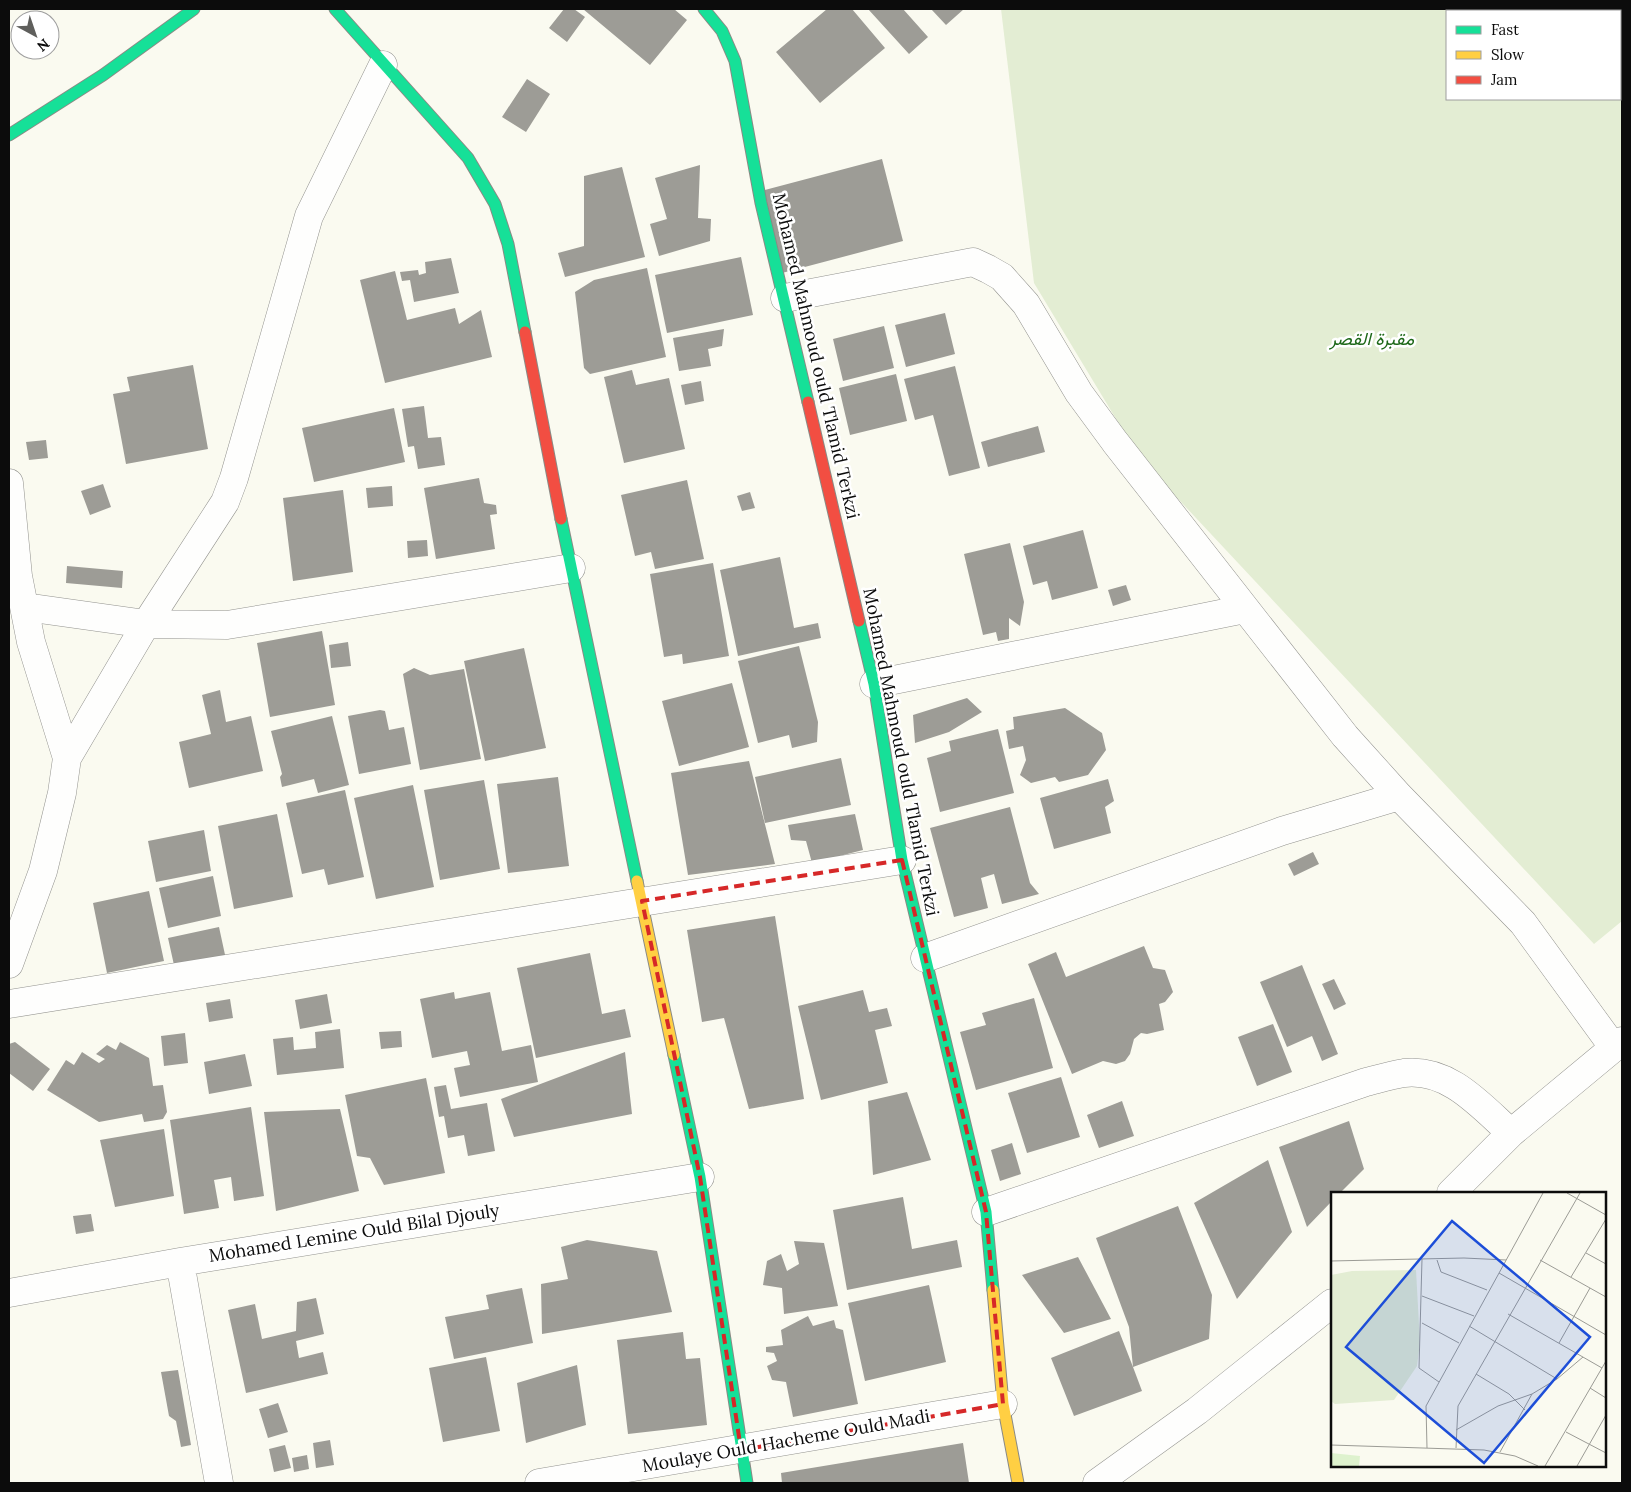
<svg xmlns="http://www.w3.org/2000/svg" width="1631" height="1492" font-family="Lora,Vazirmatn,serif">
<rect width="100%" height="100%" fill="#fafaf0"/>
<path fill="#e3edd3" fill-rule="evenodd" d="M 1001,9 L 1622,9 L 1622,921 L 1594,944 L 1139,457 L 1034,283 ZM 1447,11 L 1620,11 L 1620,99 L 1447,99 Z"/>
<path fill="#9d9c96" d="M 564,9 L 574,9 L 585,17 L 567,42 L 549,28 Z
M 583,9 L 674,9 L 687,20 L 650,65 Z
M 827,9 L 852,9 L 885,48 L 820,103 L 776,52 Z
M 868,9 L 903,9 L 928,37 L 909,54 Z
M 931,9 L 964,9 L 946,25 Z
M 527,79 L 550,94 L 526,132 L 502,117 Z
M 882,159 L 903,241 L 782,273 L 761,191 Z
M 700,165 L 698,218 L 711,219 L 710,241 L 659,256 L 650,224 L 667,219 L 655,178 Z
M 622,167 L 645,257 L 565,277 L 558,253 L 584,246 L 584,176 Z
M 741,257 L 753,315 L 667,333 L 655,275 Z
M 451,258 L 459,293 L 414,302 L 410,280 L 402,281 L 400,272 L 418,270 L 419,275 L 426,273 L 425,262 Z
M 647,268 L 666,357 L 590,374 L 584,368 L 575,292 L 594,280 Z
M 395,271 L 407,320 L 455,308 L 459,324 L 481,310 L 492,357 L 385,383 L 360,280 Z
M 945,313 L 955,354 L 906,367 L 895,325 Z
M 884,326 L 894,368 L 843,381 L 833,339 Z
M 724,329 L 722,346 L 708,349 L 711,366 L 679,371 L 673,338 Z
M 193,365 L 208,449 L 126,464 L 113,394 L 130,391 L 127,377 Z
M 955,366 L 980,468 L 949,476 L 933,415 L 915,420 L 904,379 Z
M 632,370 L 636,385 L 669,378 L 685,449 L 624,463 L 604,377 Z
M 896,374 L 907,421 L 850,435 L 839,388 Z
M 701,381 L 704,401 L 685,405 L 681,385 Z
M 424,406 L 428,438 L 441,437 L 445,465 L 418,469 L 414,446 L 408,447 L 402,409 Z
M 394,408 L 405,462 L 314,482 L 302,428 Z
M 1038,426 L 1045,452 L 988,467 L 981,442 Z
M 46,440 L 48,458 L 29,460 L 26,442 Z
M 479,478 L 484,503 L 496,505 L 497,514 L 490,515 L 495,549 L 436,559 L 424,488 Z
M 687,480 L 704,559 L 655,569 L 651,552 L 635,556 L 621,495 Z
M 103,484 L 111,507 L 90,515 L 81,491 Z
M 392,486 L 393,506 L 368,508 L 366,488 Z
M 343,490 L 353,572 L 293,581 L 283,498 Z
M 750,492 L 755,508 L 742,511 L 737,496 Z
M 1083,530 L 1098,588 L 1052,600 L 1047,581 L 1033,585 L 1023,546 Z
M 427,540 L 428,556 L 408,558 L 407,541 Z
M 1010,543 L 1024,602 L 1020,626 L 1009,618 L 1009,639 L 998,641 L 996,632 L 983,635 L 964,554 Z
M 780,557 L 794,628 L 818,623 L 821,638 L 738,656 L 720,570 Z
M 713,563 L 729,656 L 683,664 L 682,654 L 664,657 L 650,574 Z
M 67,566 L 123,571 L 122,588 L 66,583 Z
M 1126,585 L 1131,600 L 1113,606 L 1108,590 Z
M 322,631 L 335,705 L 270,717 L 257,643 Z
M 348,642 L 351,666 L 331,668 L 329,645 Z
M 799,646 L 818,722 L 817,742 L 792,748 L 789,735 L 758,743 L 738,661 Z
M 524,648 L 546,748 L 485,761 L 464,661 Z
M 414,668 L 430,675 L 464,669 L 481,759 L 420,770 L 403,674 Z
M 732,683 L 749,747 L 679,766 L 662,701 Z
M 220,690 L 226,722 L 251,716 L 263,771 L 189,788 L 179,742 L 211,734 L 202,695 Z
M 967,698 L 982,712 L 949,732 L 915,743 L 913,715 Z
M 1065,708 L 1102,733 L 1106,750 L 1088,775 L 1059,782 L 1055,777 L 1031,783 L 1020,775 L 1026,760 L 1023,746 L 1009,749 L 1006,731 L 1014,729 L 1013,717 Z
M 380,710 L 385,711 L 389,730 L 404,727 L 411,764 L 359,774 L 348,716 Z
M 332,716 L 349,785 L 318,793 L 314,779 L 282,787 L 280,777 L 282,774 L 271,731 Z
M 998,729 L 1014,793 L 940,812 L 927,758 L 951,751 L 949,741 Z
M 841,758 L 851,805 L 765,823 L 755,777 Z
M 749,761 L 775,864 L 688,875 L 671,773 Z
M 558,777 L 569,866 L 508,873 L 497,784 Z
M 1108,779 L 1114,801 L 1105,807 L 1111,833 L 1054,849 L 1040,798 Z
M 484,780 L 500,869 L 440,880 L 424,790 Z
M 413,785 L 434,887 L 376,899 L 354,798 Z
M 345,790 L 364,877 L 328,885 L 324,869 L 302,874 L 286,803 Z
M 1010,807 L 1030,883 L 1039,894 L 1002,904 L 994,874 L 981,878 L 988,908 L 954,917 L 930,828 Z
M 277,814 L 293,897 L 234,909 L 218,826 Z
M 855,814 L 863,850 L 812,863 L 806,841 L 791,840 L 788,825 Z
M 204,830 L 211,871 L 156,882 L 148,841 Z
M 1313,852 L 1319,864 L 1294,876 L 1288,864 Z
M 213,876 L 221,916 L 168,928 L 159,888 Z
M 149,891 L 164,961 L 107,973 L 93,903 Z
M 775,916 L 804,1099 L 749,1109 L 724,1018 L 702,1022 L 687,930 Z
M 219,927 L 227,964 L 176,974 L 168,938 Z
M 1144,946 L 1153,968 L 1165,970 L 1173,992 L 1165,1002 L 1159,1004 L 1164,1030 L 1147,1034 L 1141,1033 L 1134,1039 L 1130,1054 L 1125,1061 L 1116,1064 L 1103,1061 L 1072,1074 L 1028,964 L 1056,952 L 1066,977 Z
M 590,953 L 602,1014 L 625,1009 L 631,1037 L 536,1058 L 517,968 Z
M 1302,965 L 1338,1054 L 1322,1061 L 1312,1036 L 1287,1047 L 1260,982 Z
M 1334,979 L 1346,1004 L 1334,1010 L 1322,984 Z
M 863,990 L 869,1012 L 887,1008 L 892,1026 L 875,1030 L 888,1083 L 821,1100 L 798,1006 Z
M 454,992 L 455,999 L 490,992 L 502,1051 L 531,1045 L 538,1082 L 460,1097 L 454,1068 L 470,1065 L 467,1051 L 432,1058 L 420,999 Z
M 327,994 L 332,1023 L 300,1029 L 295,1000 Z
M 1034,998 L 1053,1068 L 976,1090 L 960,1032 L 986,1025 L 982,1013 Z
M 230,999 L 233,1018 L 209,1022 L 206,1003 Z
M 1273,1024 L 1292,1072 L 1257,1086 L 1238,1037 Z
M 340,1029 L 344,1068 L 277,1075 L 273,1039 L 293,1037 L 294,1050 L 316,1048 L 315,1032 Z
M 401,1031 L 402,1047 L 381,1049 L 379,1032 Z
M 185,1033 L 188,1063 L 164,1066 L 161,1036 Z
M 15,1042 L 50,1069 L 33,1091 L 9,1073 L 9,1044 Z
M 120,1042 L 149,1058 L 153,1086 L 163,1085 L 167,1112 L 163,1119 L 144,1122 L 142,1114 L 99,1122 L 47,1090 L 66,1060 L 74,1065 L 82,1052 L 99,1063 L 105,1059 L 96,1054 L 107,1045 L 116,1050 Z
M 625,1052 L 632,1114 L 514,1137 L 501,1099 Z
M 245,1054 L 252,1086 L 209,1094 L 204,1062 Z
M 1061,1077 L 1080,1137 L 1027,1153 L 1008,1093 Z
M 426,1078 L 445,1173 L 384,1185 L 370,1158 L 357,1156 L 345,1095 Z
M 446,1085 L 451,1109 L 487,1103 L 495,1151 L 468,1156 L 464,1135 L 448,1138 L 444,1116 L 439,1117 L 434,1087 Z
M 907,1092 L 931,1160 L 873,1175 L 868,1101 Z
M 1122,1101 L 1134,1136 L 1099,1148 L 1087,1115 Z
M 251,1107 L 264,1196 L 234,1201 L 231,1177 L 214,1180 L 219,1208 L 184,1214 L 170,1120 Z
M 340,1109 L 359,1191 L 276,1211 L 264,1112 Z
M 1349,1121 L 1364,1169 L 1340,1193 L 1332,1193 L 1332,1201 L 1307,1227 L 1279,1147 Z
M 164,1129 L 174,1196 L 115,1207 L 100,1140 Z
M 1012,1143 L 1021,1174 L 1000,1181 L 991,1150 Z
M 1268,1160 L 1292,1232 L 1237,1299 L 1194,1203 Z
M 903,1197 L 912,1249 L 957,1240 L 962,1267 L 847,1290 L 833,1210 Z
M 1178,1206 L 1212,1295 L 1209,1339 L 1133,1367 L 1142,1391 L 1074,1416 L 1051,1358 L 1119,1331 L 1133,1367 L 1129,1327 L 1096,1238 Z
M 91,1214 L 94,1231 L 76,1234 L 73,1216 Z
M 587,1240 L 657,1251 L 672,1312 L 542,1334 L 541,1284 L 568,1279 L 561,1247 Z
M 794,1241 L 824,1243 L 838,1306 L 784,1314 L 782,1288 L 763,1285 L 767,1261 L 781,1254 L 787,1271 L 799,1264 Z
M 1078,1257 L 1111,1319 L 1064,1333 L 1022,1275 Z
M 929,1285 L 946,1362 L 865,1381 L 848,1303 Z
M 522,1288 L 533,1343 L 454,1359 L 445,1317 L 489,1309 L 486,1295 Z
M 316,1298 L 324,1334 L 296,1341 L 299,1358 L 323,1352 L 328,1374 L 246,1393 L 228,1310 L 255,1304 L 262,1339 L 296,1331 L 297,1302 Z
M 808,1316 L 813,1326 L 834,1320 L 836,1328 L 843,1330 L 858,1404 L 793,1417 L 786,1382 L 772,1380 L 767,1366 L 777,1361 L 774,1353 L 766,1352 L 766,1347 L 783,1345 L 781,1330 Z
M 683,1332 L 686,1359 L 700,1358 L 707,1425 L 628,1434 L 617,1340 Z
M 486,1357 L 500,1431 L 443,1442 L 429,1368 Z
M 577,1365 L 586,1425 L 526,1443 L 517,1383 Z
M 178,1370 L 191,1445 L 181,1447 L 176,1421 L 169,1416 L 161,1372 Z
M 278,1403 L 288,1432 L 268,1438 L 259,1409 Z
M 330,1440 L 334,1465 L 316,1468 L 313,1443 Z
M 963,1443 L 969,1483 L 782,1483 L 781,1473 Z
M 285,1445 L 291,1468 L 274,1472 L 269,1449 Z
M 307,1455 L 309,1469 L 294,1472 L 292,1458 Z"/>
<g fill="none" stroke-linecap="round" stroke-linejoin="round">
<g stroke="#93938f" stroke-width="29">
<path id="street" d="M 785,298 L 973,262 L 988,269 L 1002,277 L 1026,304 L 1079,393 L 1115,442 L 1345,736 L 1399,796 L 1523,923 L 1614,1048
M 9,483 L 18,576 L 31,642 L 67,758
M 25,607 L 146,624 L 227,625 L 571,568
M 874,684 L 1245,609
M 925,958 L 1282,831 L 1399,796
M 9,964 L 43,871 L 62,793 L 67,758 L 146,624 L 225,502 L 234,478 L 309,216 L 383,65
M 9,1004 L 902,860
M 1451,1193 L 1511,1133 L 1622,1041
M 986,1212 L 1366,1082 C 1378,1079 1391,1075 1404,1073 C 1449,1068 1480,1105 1511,1133
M 180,1262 L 219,1483
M 9,1293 L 180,1262 L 700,1177
M 539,1483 L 1003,1404
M 1097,1483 L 1197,1411 L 1332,1303"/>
</g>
<g stroke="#8a8a85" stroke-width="13">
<path id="fast" d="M 335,9 L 468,158 L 495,204 L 508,244 L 525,332
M 704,9 L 722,31 L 735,61 L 761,203 L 808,402
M 9,135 L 103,75 L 194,9
M 561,519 L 637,881
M 859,621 L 874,684 L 902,860 L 986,1212 L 993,1290
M 674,1055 L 700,1177 L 747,1483"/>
</g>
<g stroke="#8a8a85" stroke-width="13">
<path id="slow" d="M 637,881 L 674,1055
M 993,1290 L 1003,1404 L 1018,1483"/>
</g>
<g stroke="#8a8a85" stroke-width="13">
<path id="jam" d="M 525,332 L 561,519
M 808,402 L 859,621"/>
</g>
<use href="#street" stroke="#fefefd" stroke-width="28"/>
<use href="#fast" stroke="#16e098" stroke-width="11"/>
<use href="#slow" stroke="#ffcf43" stroke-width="11"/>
<use href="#jam" stroke="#f24e42" stroke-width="11"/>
</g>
<path fill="none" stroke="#d62828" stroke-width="4" stroke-dasharray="10 6" stroke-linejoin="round" d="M 902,860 L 986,1212 L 1003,1404 L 741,1450 L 700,1177 L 642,901 Z"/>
<g text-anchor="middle" stroke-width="5" stroke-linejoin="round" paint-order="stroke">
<g font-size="18" font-style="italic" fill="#1d6818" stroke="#fff">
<text x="1372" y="345">مقبرة القصر</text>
</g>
<g font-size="18" fill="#0c0c0c" stroke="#fff">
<text transform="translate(816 356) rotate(77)" y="6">Mohamed Mahmoud ould Tlamid Terkzi</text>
<text transform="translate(901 752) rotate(79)" y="6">Mohamed Mahmoud ould Tlamid Terkzi</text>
<text transform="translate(354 1233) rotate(-9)" y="6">Mohamed Lemine Ould Bilal Djouly</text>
<text transform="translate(786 1441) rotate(-10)" y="6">Moulaye Ould Hacheme Ould Madi</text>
</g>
</g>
<g transform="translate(1331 1192)">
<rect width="275" height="275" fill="#fafaf0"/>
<path d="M 0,261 L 29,264 L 28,274 L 0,274 Z" fill="#def2ce"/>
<path d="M 85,78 L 89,151 L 86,174 L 63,208 L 4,212 L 0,209 L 0,83 L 21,79 Z" fill="#e3edd3"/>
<path fill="none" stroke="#9b9b95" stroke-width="1" d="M 236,1 L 275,23M 255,61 L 275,72M 91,67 L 88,176 L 108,190M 106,68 L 110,80 L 156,98M 209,68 L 275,105M 0,69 L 133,66 L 175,68M 168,81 L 275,143M 240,85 L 275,27M 91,104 L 143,124M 177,122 L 271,176M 91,131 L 128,151M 138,134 L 226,187 L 252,165M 228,151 L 259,96M 145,182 L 178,202 L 194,218M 259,196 L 275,206M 125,238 L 167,214 L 201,202 L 226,187M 235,240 L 275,261M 0,253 L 153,258 L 184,264 L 207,274M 96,256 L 95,214 L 212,1M 125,256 L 127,214 L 249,1M 169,260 L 201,202M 214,274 L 275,169M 246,274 L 275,223"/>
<path fill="#1d4ed8" fill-opacity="0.15" stroke="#1d4ed8" stroke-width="2.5" d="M 121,29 L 259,145 L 153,271 L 15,155 Z"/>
<rect width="275" height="275" fill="none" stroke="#0c0c0c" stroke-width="2.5"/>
</g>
<rect width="1631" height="1492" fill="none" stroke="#0c0c0c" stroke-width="20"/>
<rect x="1446" y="10" width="175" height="90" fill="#ffffff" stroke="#9e9e9e"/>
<rect x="1456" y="26" width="25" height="8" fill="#16e098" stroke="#9e9e9e"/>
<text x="1491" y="35" font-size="15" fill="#0c0c0c">Fast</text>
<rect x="1456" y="51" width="25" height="8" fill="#ffcf43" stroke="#9e9e9e"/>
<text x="1491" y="60" font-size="15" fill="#0c0c0c">Slow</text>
<rect x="1456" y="76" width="25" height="8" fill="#f24e42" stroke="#9e9e9e"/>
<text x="1491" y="85" font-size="15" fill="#0c0c0c">Jam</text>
<g transform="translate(35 35) rotate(140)"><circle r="24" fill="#ffffff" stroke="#9e9e9e"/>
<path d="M0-4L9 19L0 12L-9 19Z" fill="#5f5f5c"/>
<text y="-8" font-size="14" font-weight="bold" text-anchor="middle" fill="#0c0c0c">N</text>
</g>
</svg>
